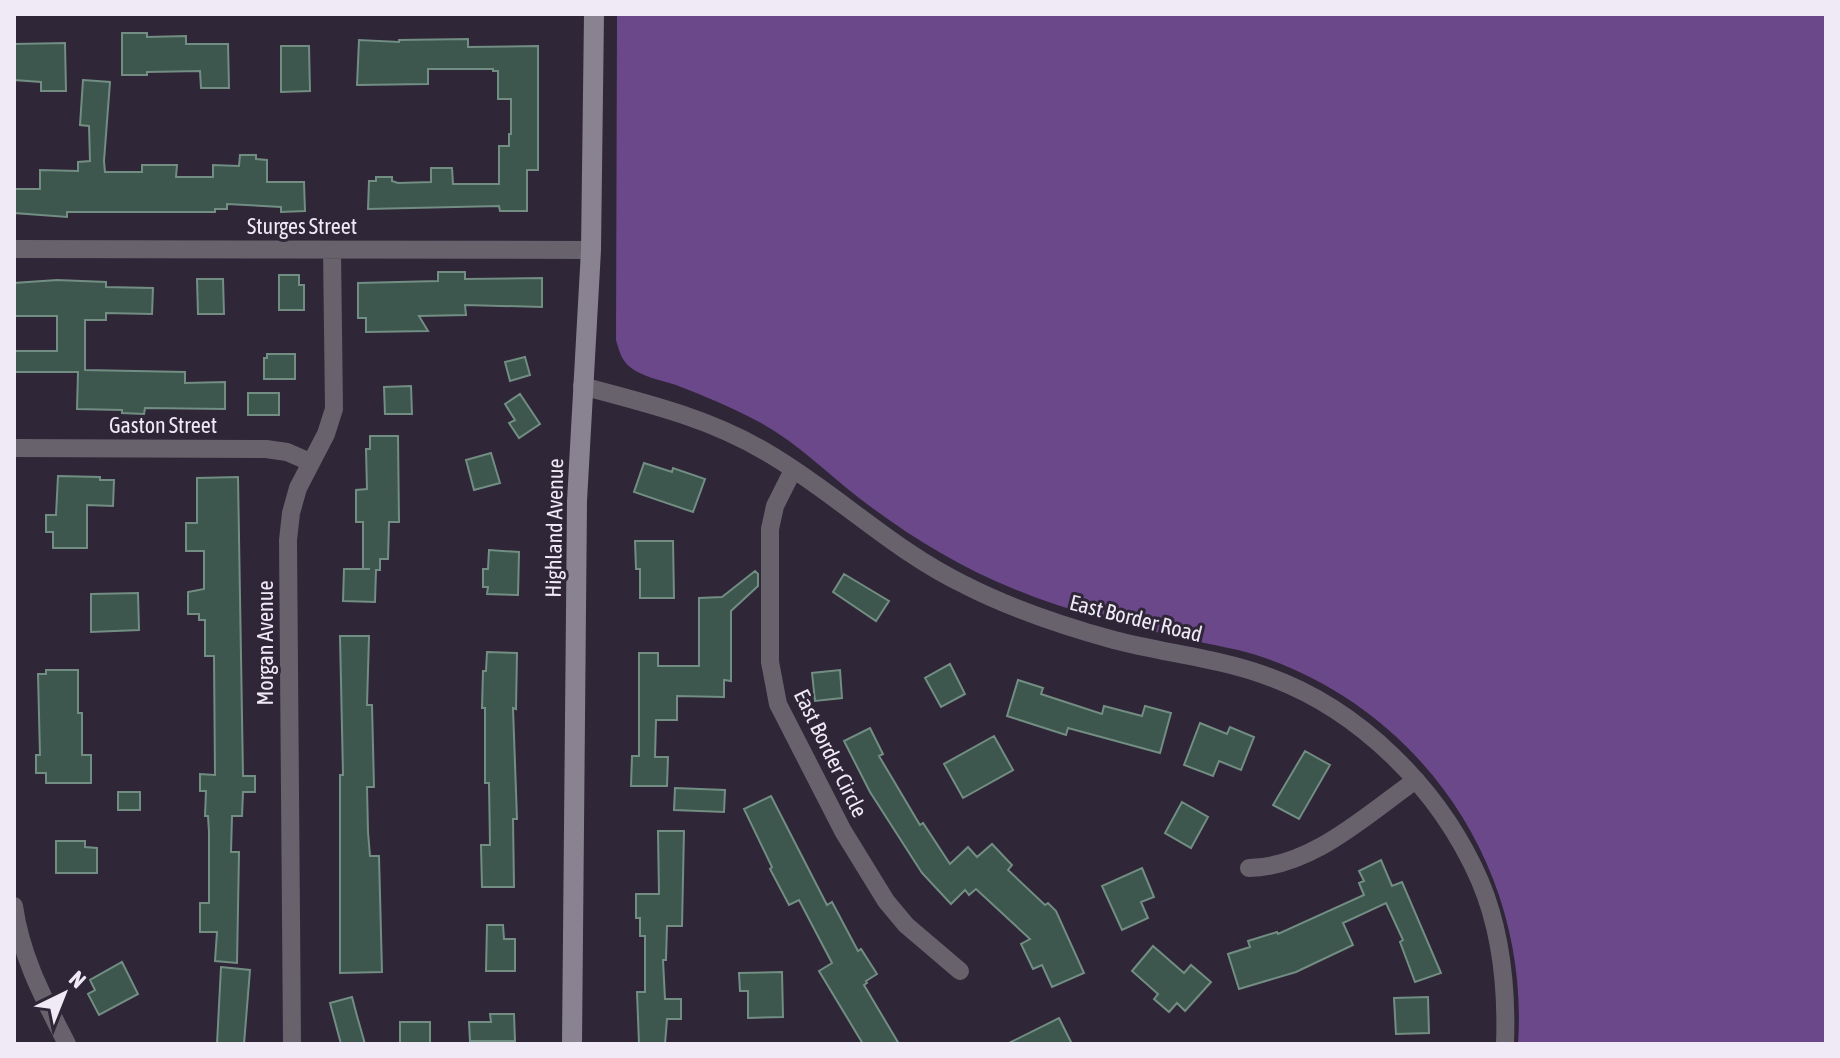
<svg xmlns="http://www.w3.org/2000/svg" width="1840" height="1058" font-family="'Asap Condensed',sans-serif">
<rect width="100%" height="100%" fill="#2f2638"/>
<path fill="#6b4889" d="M 617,14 L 1826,14 L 1826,1044 L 1518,1044 C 1530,873 1427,715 1265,658 C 1240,649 1212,645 1186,639 C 1129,626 1068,612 1014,589 C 959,567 906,534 859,498 C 827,473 797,443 761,423 C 733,408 705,396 676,385 C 661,380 642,377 630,367 C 621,360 619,350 616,340 Z"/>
<path fill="#3e574e" stroke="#728d82" stroke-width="2" d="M 122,33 L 147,33 L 147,37 L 186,36 L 186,44 L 228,44 L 229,88 L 201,88 L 200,71 L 147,72 L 147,75 L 122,75 Z
M 468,39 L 468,47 L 538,46 L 538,170 L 527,170 L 527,211 L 500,211 L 499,206 L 368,209 L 369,181 L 376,181 L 376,177 L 392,177 L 392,181 L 398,183 L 431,182 L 431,168 L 452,168 L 453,184 L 499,184 L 499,146 L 509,146 L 509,134 L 511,134 L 511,99 L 498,99 L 498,71 L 493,71 L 493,69 L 428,69 L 428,84 L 357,85 L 359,40 L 399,42 L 399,40 Z
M 65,43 L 66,91 L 41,91 L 41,82 L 14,80 L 14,44 Z
M 281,46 L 309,46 L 310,91 L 281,92 Z
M 83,80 L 110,82 L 104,161 L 105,172 L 142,172 L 142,165 L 177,165 L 176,177 L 213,177 L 213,165 L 239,166 L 240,155 L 256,155 L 256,159 L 267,160 L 267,182 L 304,182 L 305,211 L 281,212 L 281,207 L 227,204 L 227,209 L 215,209 L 215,212 L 67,212 L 67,217 L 14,213 L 14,189 L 40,189 L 40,170 L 78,171 L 78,162 L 90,161 L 89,126 L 80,125 Z
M 438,272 L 465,272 L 465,279 L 542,278 L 542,307 L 465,305 L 466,315 L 419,316 L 428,331 L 366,332 L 366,318 L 358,318 L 358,283 L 438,281 Z
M 279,275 L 299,275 L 299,285 L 304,285 L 304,310 L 279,310 Z
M 197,279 L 223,279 L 224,314 L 198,314 Z
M 57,280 L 106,282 L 106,287 L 153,288 L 152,314 L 106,313 L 106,320 L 85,320 L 85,370 L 185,372 L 185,383 L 225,382 L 225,409 L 145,408 L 144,414 L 122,413 L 122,410 L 77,409 L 78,372 L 14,372 L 14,351 L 57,351 L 57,316 L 14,316 L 14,283 Z
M 267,354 L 295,354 L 295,379 L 264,379 L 264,358 L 267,358 Z
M 525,357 L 530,375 L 510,381 L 505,362 Z
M 411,386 L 412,414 L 385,414 L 384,387 Z
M 248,393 L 279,393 L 279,415 L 248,415 Z
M 520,394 L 540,424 L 519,438 L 509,423 L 515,420 L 505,404 Z
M 370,436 L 398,436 L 399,522 L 389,522 L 388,559 L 380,559 L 380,570 L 376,570 L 375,602 L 343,601 L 344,569 L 370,569 L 363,569 L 363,522 L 356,522 L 356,490 L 367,489 L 366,449 L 370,449 Z
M 491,453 L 500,483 L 474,490 L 466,460 Z
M 644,463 L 672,472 L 673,468 L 705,479 L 693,512 L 634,492 Z
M 58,476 L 100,477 L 100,480 L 114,480 L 113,506 L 87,505 L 87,548 L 53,548 L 53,532 L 46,532 L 46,515 L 56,515 Z
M 238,477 L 243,776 L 255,776 L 255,792 L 243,792 L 242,816 L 232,816 L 231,852 L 239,852 L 237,963 L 215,961 L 217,932 L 200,932 L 200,903 L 209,903 L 209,832 L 208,816 L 205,816 L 206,791 L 200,791 L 200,774 L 215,775 L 214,656 L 205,656 L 205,620 L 199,620 L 199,614 L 188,614 L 188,592 L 204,589 L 204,551 L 186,551 L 186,523 L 197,523 L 197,478 Z
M 635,541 L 673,541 L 674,598 L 640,598 L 640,569 L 636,569 Z
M 489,550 L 519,552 L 518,595 L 487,594 L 488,587 L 483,587 L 483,569 L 488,569 Z
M 755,571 L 758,574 L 758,586 L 731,611 L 731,681 L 724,680 L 724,697 L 677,696 L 677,720 L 656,720 L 655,757 L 668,757 L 667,786 L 631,786 L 632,756 L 639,756 L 639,653 L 658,653 L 658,666 L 699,666 L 699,598 L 722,597 Z
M 844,574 L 889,601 L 876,621 L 833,592 Z
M 138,593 L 139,630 L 91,632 L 91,594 Z
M 340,636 L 369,636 L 367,705 L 372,705 L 374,787 L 367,787 L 368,832 L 370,856 L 379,856 L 382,972 L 340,973 L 340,775 L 343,775 Z
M 487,652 L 517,653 L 516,709 L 513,708 L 517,819 L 513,819 L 514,887 L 482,887 L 481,845 L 490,845 L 489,783 L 485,783 L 485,708 L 482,708 L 483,671 L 486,671 Z
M 950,664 L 965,694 L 941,707 L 925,678 Z
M 46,670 L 78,670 L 78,713 L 82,713 L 82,755 L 91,755 L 91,783 L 46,783 L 46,773 L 36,773 L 36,755 L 40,755 L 38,674 L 46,674 Z
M 840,670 L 842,698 L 815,701 L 812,673 Z
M 1018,680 L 1043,688 L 1041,694 L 1102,714 L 1104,706 L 1142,716 L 1145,706 L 1171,713 L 1160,753 L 1068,728 L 1066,735 L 1007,716 Z
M 1200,723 L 1227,734 L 1230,727 L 1254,737 L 1241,770 L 1219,761 L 1213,776 L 1184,765 Z
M 870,728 L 883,754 L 879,756 L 920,825 L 923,823 L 950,864 L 968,847 L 977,857 L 992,844 L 1012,865 L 1008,870 L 1045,905 L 1048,903 L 1056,911 L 1084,973 L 1052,987 L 1042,965 L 1033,969 L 1021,944 L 1030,939 L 976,889 L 969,895 L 965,890 L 951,904 L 922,873 L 870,792 L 844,741 Z
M 994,736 L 1013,770 L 963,798 L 944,764 Z
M 1305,751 L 1330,765 L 1299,819 L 1273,805 Z
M 675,788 L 725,790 L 724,812 L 674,810 Z
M 118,792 L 140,792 L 140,810 L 118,810 Z
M 771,796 L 827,905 L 832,902 L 858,951 L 861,949 L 877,974 L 866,981 L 867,983 L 864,985 L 899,1044 L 863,1044 L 819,971 L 832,963 L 799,900 L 789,905 L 770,869 L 772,867 L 744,809 Z
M 1182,802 L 1208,817 L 1191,848 L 1165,833 Z
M 658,831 L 684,831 L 682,926 L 667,926 L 666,960 L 663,960 L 665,999 L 681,999 L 681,1019 L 667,1019 L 665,1044 L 639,1044 L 637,992 L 645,992 L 645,936 L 640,936 L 640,918 L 636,918 L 636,894 L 659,894 Z
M 56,841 L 85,841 L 85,847 L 97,848 L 97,873 L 56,873 Z
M 1381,860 L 1392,886 L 1402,882 L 1441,973 L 1415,982 L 1400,942 L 1403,940 L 1386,903 L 1343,923 L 1353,945 L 1296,972 L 1239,989 L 1228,954 L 1250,947 L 1248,941 L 1277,932 L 1278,934 L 1364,895 L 1359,883 L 1364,881 L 1359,871 Z
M 1142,868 L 1154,897 L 1141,902 L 1148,918 L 1122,930 L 1102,886 Z
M 487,925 L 503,925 L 504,939 L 515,939 L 515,971 L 486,971 Z
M 1153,946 L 1184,973 L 1191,965 L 1211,982 L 1185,1011 L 1177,1003 L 1169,1012 L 1154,999 L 1158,994 L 1132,971 Z
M 122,962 L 138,994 L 99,1015 L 88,994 L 95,990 L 90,980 Z
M 221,967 L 250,970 L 244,1044 L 217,1044 Z
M 782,972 L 783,1017 L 748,1018 L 748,991 L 740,991 L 739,973 Z
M 352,997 L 357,1016 L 365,1044 L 341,1044 L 330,1003 Z
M 1428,997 L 1429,1033 L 1396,1034 L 1394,998 Z
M 490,1014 L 514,1014 L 515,1041 L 470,1041 L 469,1022 L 491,1022 Z
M 1059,1018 L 1072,1044 L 1007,1044 Z
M 400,1022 L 430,1022 L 430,1044 L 400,1044 Z"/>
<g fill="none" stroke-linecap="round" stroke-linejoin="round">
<path stroke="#67626c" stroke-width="18" d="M 14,249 L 591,250
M 582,386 C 646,403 709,418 766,452 C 835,492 892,550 965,585 C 1012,609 1063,626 1114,640 C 1164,653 1216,658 1264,675 C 1359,708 1440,789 1480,881 C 1502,933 1507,989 1505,1044
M 14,448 L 266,449 L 287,452 L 310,462
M 793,470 L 775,506 L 770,529 L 770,662 L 778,704 L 843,831 L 886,901 L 906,925 L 960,971
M 1249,868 C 1312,867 1366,815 1416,780
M 14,906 C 21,957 44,999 67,1044
M 292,1044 L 288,540 L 291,513 L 298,488 L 326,434 L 334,409 L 332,250"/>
<path stroke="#898290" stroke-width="20" d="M 572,1044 L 577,501 L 591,250 L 594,14"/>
</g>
<g text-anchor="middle" stroke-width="6" stroke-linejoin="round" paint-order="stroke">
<g font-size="22" fill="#efeaf6" stroke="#2f2638">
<text x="302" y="234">Sturges Street</text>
<text x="163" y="433">Gaston Street</text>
<text transform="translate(554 528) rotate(-89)" y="8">Highland Avenue</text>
<text transform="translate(1136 618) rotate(14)" y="8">East Border Road</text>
<text transform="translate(265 643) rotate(-90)" y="8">Morgan Avenue</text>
<text transform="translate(831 753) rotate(64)" y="8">East Border Circle</text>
</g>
</g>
<rect width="1840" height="1058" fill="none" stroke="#efeaf6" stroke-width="32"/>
<g transform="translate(64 994) rotate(43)" stroke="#2f2638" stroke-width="6" paint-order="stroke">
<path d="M0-6L14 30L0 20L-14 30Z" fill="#efeaf6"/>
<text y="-12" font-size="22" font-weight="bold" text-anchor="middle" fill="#efeaf6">N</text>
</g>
</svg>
